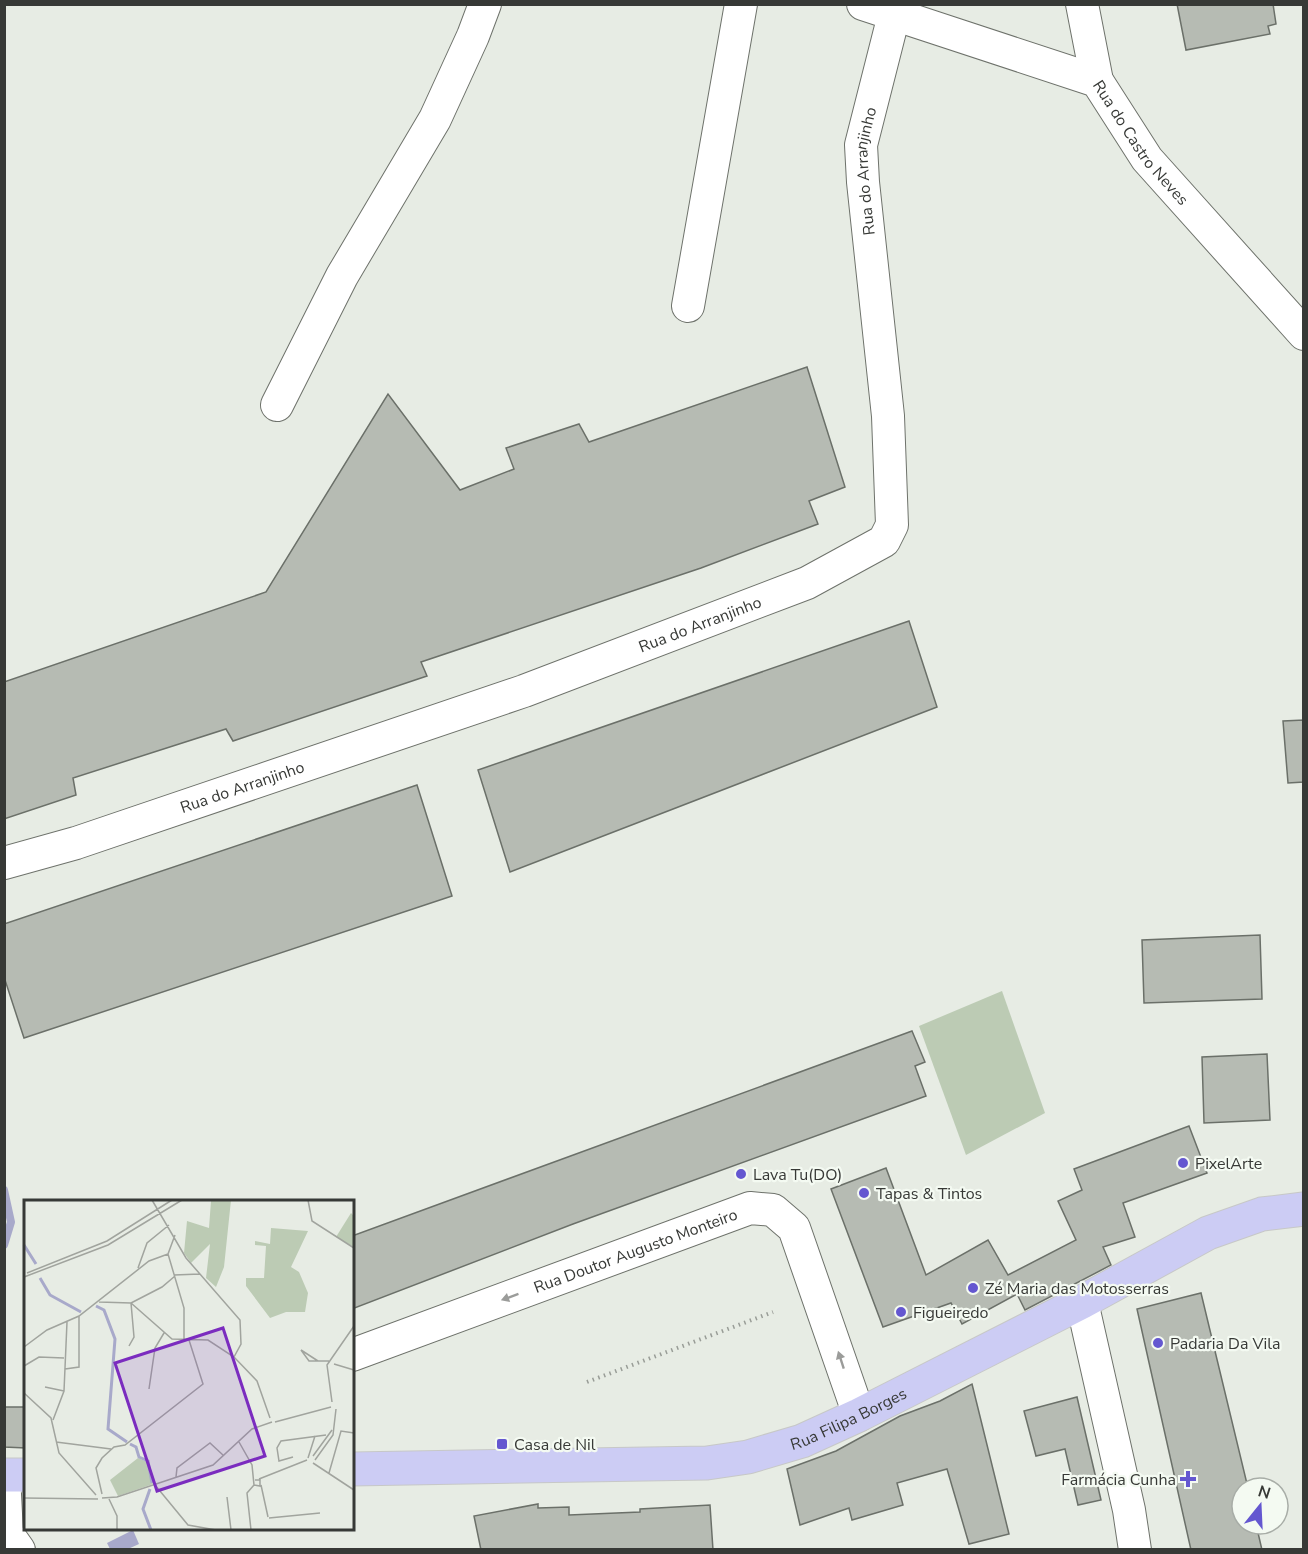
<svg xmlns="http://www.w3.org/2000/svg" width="1308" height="1554" font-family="'Nunito Sans',sans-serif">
<rect width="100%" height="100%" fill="#e7ece4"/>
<path fill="#bccbb4" d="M 1002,991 L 1045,1113 L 966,1155 L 919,1026 Z"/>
<path fill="#a8a9ca" d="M 133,1530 L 139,1544 L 128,1549 L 110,1549 L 107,1543 Z"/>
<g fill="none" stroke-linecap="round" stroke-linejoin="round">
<path stroke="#a8a9ca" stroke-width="8" d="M 4,1190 L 11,1222 L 4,1245"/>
</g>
<path fill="#b6bbb3" stroke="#6b7069" stroke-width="1.5" d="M 1177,4 L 1273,4 L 1276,24 L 1268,26 L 1270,34 L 1186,50 Z
M 807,367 L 845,487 L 809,501 L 818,524 L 701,568 L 421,662 L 427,676 L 233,741 L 226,729 L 73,778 L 76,795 L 4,819 L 4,682 L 266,592 L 388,394 L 460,490 L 514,469 L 506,448 L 579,424 L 589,442 Z
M 909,621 L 937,707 L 510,872 L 478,770 Z
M 1304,720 L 1304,782 L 1288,783 L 1283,721 Z
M 417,785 L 452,896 L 24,1038 L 4,977 L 4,924 Z
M 1260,935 L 1262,999 L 1144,1003 L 1142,940 Z
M 912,1031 L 925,1062 L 915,1066 L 926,1096 L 573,1224 L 352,1309 L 352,1236 Z
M 1267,1054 L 1270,1120 L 1204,1123 L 1202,1057 Z
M 1189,1126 L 1207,1173 L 1123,1203 L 1135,1237 L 1103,1247 L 1111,1265 L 1025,1310 L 1017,1294 L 962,1324 L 951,1303 L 883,1327 L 831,1189 L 886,1168 L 926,1275 L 988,1240 L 1008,1275 L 1076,1240 L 1058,1201 L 1082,1190 L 1074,1169 Z
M 1201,1293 L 1248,1488 L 1242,1488 L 1242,1524 L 1256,1524 L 1262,1550 L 1191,1550 L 1137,1309 Z
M 972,1384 L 1009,1534 L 969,1544 L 947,1469 L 897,1483 L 903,1505 L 852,1520 L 849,1508 L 800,1525 L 787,1469 L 836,1451 L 900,1416 L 940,1401 Z
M 1077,1397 L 1101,1500 L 1078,1505 L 1065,1449 L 1036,1456 L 1024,1411 Z
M 4,1407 L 26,1407 L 26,1448 L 4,1447 Z
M 538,1504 L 538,1508 L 569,1507 L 569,1515 L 640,1512 L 640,1509 L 710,1505 L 713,1550 L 481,1550 L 474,1516 Z"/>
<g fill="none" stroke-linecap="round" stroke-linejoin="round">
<g stroke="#6e726b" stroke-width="34">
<g id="minor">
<path id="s1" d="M 863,4 L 1097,81 L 1147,159 L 1304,334"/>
<path d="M 1082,4 L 1097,81"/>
<path d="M 688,306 L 741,4"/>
<path d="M 277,405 L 342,276 L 435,119 L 473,36 L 485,4"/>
<path id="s2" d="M 4,863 L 76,843 L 524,691 L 807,583 L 884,541 L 892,525 L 888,416 L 863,182 L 861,145 L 894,15"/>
<path d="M 1082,1302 L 1129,1510 L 1135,1550"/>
<path id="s3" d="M 352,1355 L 750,1208 L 773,1210 L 794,1228 L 859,1415"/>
<path d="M 4,1475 L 7,1533 L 19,1550"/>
</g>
</g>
<g stroke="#c7c8c7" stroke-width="35">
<g id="major">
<path id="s4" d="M 352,1469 L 707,1463 L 748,1457 L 802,1441 L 859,1415 L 1082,1302 L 1208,1233 L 1262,1214 L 1304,1209"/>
<path d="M 4,1475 L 26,1475"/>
</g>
</g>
<path stroke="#999d97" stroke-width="4" stroke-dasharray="1.5 4.5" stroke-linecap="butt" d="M 587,1382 L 773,1312"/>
<use href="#minor" stroke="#fff" stroke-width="32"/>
<use href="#major" stroke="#ccccf4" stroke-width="33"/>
</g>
<defs><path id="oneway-solid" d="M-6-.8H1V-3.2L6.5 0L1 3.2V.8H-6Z" transform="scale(1.5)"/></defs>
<g fill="#9b9c9a">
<use href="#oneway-solid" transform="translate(510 1297) rotate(160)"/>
<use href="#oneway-solid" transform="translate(841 1360) rotate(-108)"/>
</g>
<g fill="#6457d0" stroke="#f4faf2" stroke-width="2">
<circle cx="1183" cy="1163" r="6"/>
<circle cx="741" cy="1174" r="6"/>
<circle cx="864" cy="1193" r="6"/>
<circle cx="973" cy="1288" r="6"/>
<circle cx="901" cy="1312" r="6"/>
<circle cx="1158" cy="1343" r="6"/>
<rect x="496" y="1438" width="12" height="12" rx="3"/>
<path d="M1185 1470h6v6h6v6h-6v6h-6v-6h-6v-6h6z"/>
</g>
<g text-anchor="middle" stroke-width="4.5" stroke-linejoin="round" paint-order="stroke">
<g font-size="16" fill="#373936" stroke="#f4faf2">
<text dy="6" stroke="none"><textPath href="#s1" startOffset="322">Rua do Castro Neves</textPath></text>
<text dy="6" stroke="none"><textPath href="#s2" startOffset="1312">Rua do Arranjinho</textPath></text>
<text dy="6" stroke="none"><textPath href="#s2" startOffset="736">Rua do Arranjinho</textPath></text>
<text dy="6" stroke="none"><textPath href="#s2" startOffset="250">Rua do Arranjinho</textPath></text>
<text dy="6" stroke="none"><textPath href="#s3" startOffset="302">Rua Doutor Augusto Monteiro</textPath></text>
<text dy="6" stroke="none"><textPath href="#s4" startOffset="504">Rua Filipa Borges</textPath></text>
</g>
<g font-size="16" fill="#373936" stroke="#f4faf2" text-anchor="start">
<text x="1195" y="1169">PixelArte</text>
<text x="753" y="1180">Lava Tu(DO)</text>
<text x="876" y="1199">Tapas &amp; Tintos</text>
<text x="985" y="1294">Zé Maria das Motosserras</text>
<text x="913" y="1318">Figueiredo</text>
<text x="1170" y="1349">Padaria Da Vila</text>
<text x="514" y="1450">Casa de Nil</text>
<text x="1176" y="1485" text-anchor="end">Farmácia Cunha</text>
</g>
</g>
<g transform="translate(24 1200)">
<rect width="330" height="330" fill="#e7ece4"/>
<path d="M 181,0 L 207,0 L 200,67 L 192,87 L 182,78 L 186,44 L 167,63 L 160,53 L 163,21 L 185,28 L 187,1 ZM 327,13 L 330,16 L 330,47 L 312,37 ZM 247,28 L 284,31 L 267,67 L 275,72 L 284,93 L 281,112 L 262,112 L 246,118 L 222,86 L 222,78 L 240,78 L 242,46 L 231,45 L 231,41 L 246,44 ZM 114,258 L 123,262 L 129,284 L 94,296 L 86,280 Z" fill="#bccbb4"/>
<path fill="none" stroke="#a8a9ca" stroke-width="3" d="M 0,45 L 12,64M 16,78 L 26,95 L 57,112M 72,106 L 80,110 L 91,139 L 84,229 L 103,242M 106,244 L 112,247 L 115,257 L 124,261 L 128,283M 126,289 L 119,309 L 127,330"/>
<path fill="none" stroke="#a1a49e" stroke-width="1.5" d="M 128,0 L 162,58 L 216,120 L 217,144 L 210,157M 284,0 L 288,21 L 330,48M 144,54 L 160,108 L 160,140M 144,54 L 151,35M 114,68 L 123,43 L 145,25M 3,73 L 83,41 L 148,0M 150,75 L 176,74M 0,77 L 84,45 L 158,0M 75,102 L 107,103M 107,103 L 148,139 L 184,140 L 210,157 L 233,181 L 246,218M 107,103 L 138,87 L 151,76M 105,146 L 110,137 L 107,103M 0,147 L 23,130 L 55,116 L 125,61 L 144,54M 294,161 L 277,150 L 285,161 L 305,161M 310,164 L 330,170M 0,166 L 15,157 L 40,158M 41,169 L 55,167 L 55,116M 21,187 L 40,191M 125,189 L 131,148 L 140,133M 0,193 L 27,218 L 35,253 L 72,295M 308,202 L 303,165 L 330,126M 29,220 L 40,191 L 43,122M 251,222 L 307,207M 32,242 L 87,249M 215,242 L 228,265 L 230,285 L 236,286 L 236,280 L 231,280M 289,256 L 308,230M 269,257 L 255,261 L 253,248 L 257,241 L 302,235M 284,258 L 291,236M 291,260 L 309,235 L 312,209M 289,263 L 330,290M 305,273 L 317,231 L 330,233M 152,277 L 153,268 L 186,243 L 200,256M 235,279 L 283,260M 131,285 L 164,325 L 192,330M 237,285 L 244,317M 78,294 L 72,268 L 78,258 L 90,247 L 101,245 L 179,184 L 165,140M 203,297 L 207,330M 0,298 L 74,299M 78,298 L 93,297 L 189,265 L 228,229 L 248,222M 85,299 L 93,316 L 93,330M 245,318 L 296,313M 227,330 L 223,293 L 230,285"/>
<path fill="#7b2cbf" fill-opacity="0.15" stroke="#7b2cbf" stroke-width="3" d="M 199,128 L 241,256 L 133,291 L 91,163 Z"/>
<rect width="330" height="330" fill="none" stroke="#373936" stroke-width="3"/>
</g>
<rect width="1308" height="1554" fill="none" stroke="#373936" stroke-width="12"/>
<g transform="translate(1260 1506) rotate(18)"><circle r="28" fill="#f4faf2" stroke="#a8ada7" stroke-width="1.5"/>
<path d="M0-4.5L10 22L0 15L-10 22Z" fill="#6457d0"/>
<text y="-9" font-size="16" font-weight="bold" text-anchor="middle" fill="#373936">N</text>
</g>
</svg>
